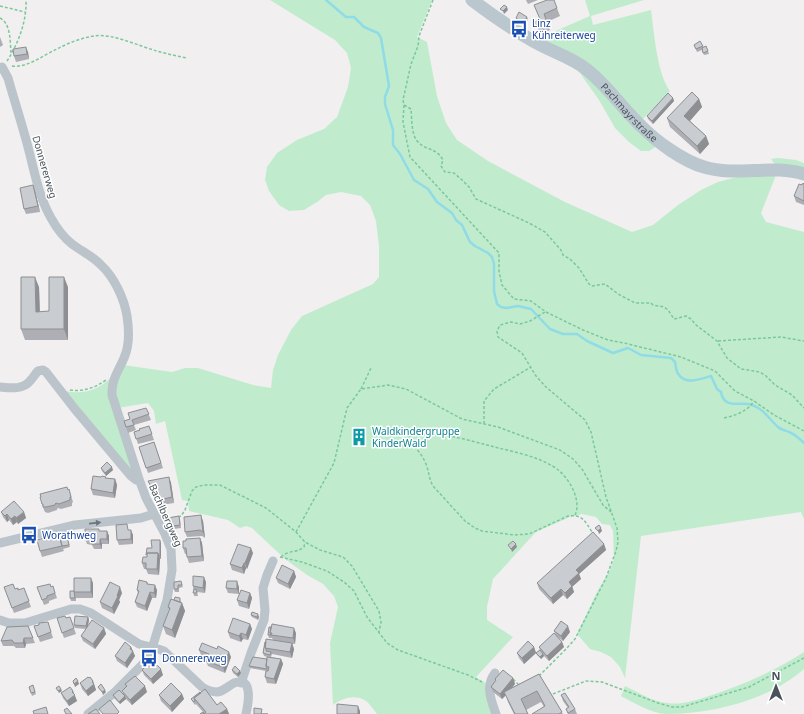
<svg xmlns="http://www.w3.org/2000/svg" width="804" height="714" font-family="'Noto Sans',sans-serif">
<rect width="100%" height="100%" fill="#f1efef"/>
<path fill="#c0eccd" d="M 270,0 L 432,0 L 417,37 L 427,42 L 437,96 L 446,123 L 457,140 L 488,161 L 565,202 L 632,232 L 653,225 L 678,205 L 701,190 L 718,182 L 737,177 L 776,175 L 761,213 L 766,222 L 804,232 L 804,519 L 801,512 L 641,536 L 625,678 L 620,667 L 611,657 L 601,652 L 590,649 L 577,634 L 597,592 L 610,570 L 614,559 L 613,531 L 610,525 L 602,524 L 596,517 L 582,514 L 570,517 L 536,532 L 493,579 L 487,607 L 487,620 L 513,637 L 476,677 L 492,687 L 497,714 L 377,714 C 374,710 370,704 366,701 C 355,694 343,698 333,705 L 330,643 L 338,607 L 334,596 L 323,584 L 307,575 L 285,559 L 252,528 L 246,526 L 240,528 L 228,520 L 189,511 L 188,501 L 182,500 L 165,421 L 156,424 L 154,411 L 148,403 L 117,408 L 113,394 L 123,365 L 172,372 L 185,368 L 198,368 L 253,385 L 271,388 L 273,370 L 278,355 L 291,330 L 302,316 L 373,284 L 379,277 L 379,246 L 376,221 L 370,205 L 361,196 L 341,192 L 326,195 L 317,202 L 304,210 L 289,211 L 279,205 L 269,191 L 265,180 L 267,167 L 277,153 L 297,140 L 324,129 L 337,117 L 348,87 L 351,68 L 347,53 L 335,40 Z
M 585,0 L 644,0 L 591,16 L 593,25 L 651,10 C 654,32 657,74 670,91 L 641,121 L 540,40 L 560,29 L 590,16 Z
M 575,66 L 594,83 L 657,146 L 649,151 L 641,151 L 629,142 L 615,128 L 599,100 Z
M 778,158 L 796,160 L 804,163 L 804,170 L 776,166 L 771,159 Z
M 113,376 L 110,383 L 135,476 L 65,391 C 85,395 98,390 113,376 Z
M 804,652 L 804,669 C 769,700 712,714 666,714 C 650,713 635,703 621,696 L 625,686 C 638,692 653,702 667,703 C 681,705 693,701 706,697 C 741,686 773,672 804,652 Z"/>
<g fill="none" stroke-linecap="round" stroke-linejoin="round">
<path stroke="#8fdbe6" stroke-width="2.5" d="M 326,0 L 346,17 L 354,17 L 364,27 L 378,33 L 381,38 L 389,86 L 385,97 L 385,104 L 393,130 L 393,145 L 400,154 L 414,180 L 428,189 L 437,202 L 452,213 L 456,220 L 462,225 L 470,242 L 475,246 L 488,253 L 492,257 L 494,264 L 494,291 L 497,304 L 501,307 L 506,308 L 518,306 L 531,309 L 550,329 L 563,334 L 577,334 L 587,341 L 613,353 L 628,348 L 641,355 L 671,358 L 675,362 C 676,367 676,372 679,375 C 686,385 701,379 711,376 L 717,389 L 721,392 C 724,410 741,401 752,405 C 764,409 769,419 778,427 C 781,430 785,430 789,432 C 795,434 800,439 804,443"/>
<path stroke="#7ac89b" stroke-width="1.5" stroke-dasharray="3 2" stroke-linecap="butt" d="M 433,0 L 419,36 L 418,46 L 411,64 L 403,100 L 404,105 L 411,109 C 412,119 411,135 418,142 C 426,151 436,147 443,160 L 441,166 L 445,172 L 454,173 L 462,180 L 469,187 L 476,199 L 529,223 L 545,232 L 561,250 L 563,255 L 570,259 L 579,268 L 589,284 L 592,286 L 605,284 L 618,294 L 635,303 L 651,303 L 653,305 L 664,307 L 668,310 L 674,319 L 686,316 L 691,319 L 696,325 L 717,341 L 727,358 L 741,369 L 760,372 L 766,376 L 775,385 L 792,395 L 804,408
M 0,6 L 25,12
M 0,18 C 11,24 10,41 11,53
M 7,61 C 18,44 27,21 26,0
M 12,66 C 28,68 43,55 57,49 C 68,43 81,38 94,36 C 113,33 138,46 157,51 C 167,54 177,56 187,58
M 404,105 L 403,122 L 410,157 L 499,253 L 499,271 L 502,285 L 514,299 L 531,301 L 546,312 L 583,330 L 608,340 L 624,343 L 681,357 L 715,371 L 735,391 L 754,401 L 774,415 L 804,431
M 718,341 L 781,337 L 804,341
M 361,389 L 371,368
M 70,390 C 82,392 95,388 106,380
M 724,418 C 736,415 747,412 754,401
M 484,424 L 484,401 L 494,389 L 531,367
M 575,515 C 582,500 569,478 557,469 C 539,456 513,452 491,446 C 471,441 449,434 428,434 C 421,434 414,435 407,437 C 414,446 422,454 426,464 C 429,472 429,479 433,486 L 465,521 L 475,528 L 482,531 L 514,535 L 529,534 L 568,516 C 582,514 585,521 592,532
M 178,517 L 181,516 L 185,510 L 192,491 L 196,487 L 204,485 L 220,485 L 266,508 L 296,532 L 305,542 L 320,550 L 343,557 L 352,566 L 379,611 L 381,622 L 379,632
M 296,532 L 334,463 L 347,408 L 361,389 L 388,385 L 406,389 L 462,419 L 498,427 L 560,450 L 573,459 L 582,469 L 603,505 L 611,512
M 280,557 L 302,562 L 327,571 L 344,582 L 354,591 L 367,617 L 387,643 L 398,650 L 468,675 L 482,682
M 281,557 C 288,550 297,553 304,547 L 305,542
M 539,676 L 566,649 L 575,639 L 606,578 L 616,551 L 618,542 L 617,528 L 606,497 L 591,432 L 585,420 L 546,387 L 536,376 L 522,353 L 498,337 L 497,331 L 500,325 L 511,322 L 520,324 L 530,321 L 545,312
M 513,679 L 519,685
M 553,694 L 586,681 L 602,682 L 658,703 L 672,707 L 682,707 L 749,687 L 804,658"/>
<path stroke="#bbc4cb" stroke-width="9" d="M 2,67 L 8,78 C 15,103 23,127 29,151 C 35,174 39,197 51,218 C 56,227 63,237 72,244 C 81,251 93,256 101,265 C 114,277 124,298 127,316 C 129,329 130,345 124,358 C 119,370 111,380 112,395 L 139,479
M 0,387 C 10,388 23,390 30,381 C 33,378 35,374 38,371 L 43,370 L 46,372 L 74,408 L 131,476 L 136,480 L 139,479 L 146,498 L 165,534 L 171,549 L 172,570 L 167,600 L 149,658 L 115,692 L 88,714
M 0,543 L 75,525 L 141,518 L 154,514
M 0,620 L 9,623 L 25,623 L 71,609 L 80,609 L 91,613 L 139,644 L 158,649 L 164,651 L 202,687 C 207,690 211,692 217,692 C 224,691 228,686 234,683 C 254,675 248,705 246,714
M 495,673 C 485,686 491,700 496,714
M 241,683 L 251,653 L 264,620 L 265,610 L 263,588 L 267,575 L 273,561"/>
<path stroke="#bbc7cf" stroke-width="13" id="s1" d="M 472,0 C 492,15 513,30 535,42 C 552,52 571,57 586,69 C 607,85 622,108 641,126 C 657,142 683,161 704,167 C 737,177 772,164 804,174"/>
</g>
<path fill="#adafb4" d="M 526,0 L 538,0 L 528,4 Z
M 534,5 L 557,8 L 560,16 L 547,22 L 550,30 L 540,34 L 535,22 L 540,19 Z
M 516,18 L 528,20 L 524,25 L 517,21 Z
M 0,37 L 3,45 L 0,47 Z
M 700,41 L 703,47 L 706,46 L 709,54 L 704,55 L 702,50 L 697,52 L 694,45 Z
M 28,52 L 29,59 L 16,62 L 14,56 Z
M 673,98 L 674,101 L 653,124 L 648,119 L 647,116 Z
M 699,99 L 702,107 L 690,121 L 706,136 L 709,144 L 700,154 L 670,127 L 667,118 Z
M 804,184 L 804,205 L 796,202 L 794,196 L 802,185 Z
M 33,185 L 35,191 L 40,212 L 26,214 L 24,209 Z
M 39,287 L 40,312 L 49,311 L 68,287 L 68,340 L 25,340 L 21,329 Z
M 146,408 L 151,420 L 134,425 L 136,430 L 128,433 L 124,421 L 130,419 Z
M 149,426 L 154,440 L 138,444 L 134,432 L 140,430 Z
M 354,435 L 362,435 L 359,440 L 355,438 Z
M 154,442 L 163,468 L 148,473 L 139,447 Z
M 101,468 L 113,470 L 106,476 L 102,471 Z
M 101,477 L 106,477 L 106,478 L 115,479 L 117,485 L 115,498 L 93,495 L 91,489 Z
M 169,477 L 171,483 L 174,503 L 161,505 L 150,486 L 148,481 Z
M 69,489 L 73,502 L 72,503 L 72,506 L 61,509 L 58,508 L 57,509 L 57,510 L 48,513 L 45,512 L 44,510 L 42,504 Z
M 1,512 L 24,512 L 26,518 L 18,524 L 17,522 L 13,525 L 9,520 L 7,522 L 3,517 Z
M 179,516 L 180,519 L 181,528 L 174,529 L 168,518 Z
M 203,521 L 205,538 L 202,536 L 187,537 L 185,532 Z
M 129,530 L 133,535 L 133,544 L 119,545 L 117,540 Z
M 100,531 L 107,531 L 109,536 L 109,544 L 102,544 L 102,549 L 94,549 L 92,545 L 87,544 L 85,538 Z
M 67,536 L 70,547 L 63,549 L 64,551 L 42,557 L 40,551 L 60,538 Z
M 200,538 L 202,543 L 204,561 L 189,563 L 187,557 L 187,554 L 185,554 L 183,548 Z
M 161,543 L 161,559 L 160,559 L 159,575 L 148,574 L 146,569 L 144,569 L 142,563 L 147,557 L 152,548 Z
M 604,544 L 606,550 L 579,574 L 581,579 L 572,586 L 574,592 L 567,599 L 563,595 L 553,604 L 539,589 L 537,583 Z
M 253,553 L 247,569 L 246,568 L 244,574 L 232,570 L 230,564 Z
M 294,571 L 296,577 L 290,589 L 278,583 L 276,578 Z
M 147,582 L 148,584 L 157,590 L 156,598 L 152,598 L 147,611 L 137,607 L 135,602 L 138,593 L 137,590 Z
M 174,582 L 182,584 L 183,587 L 179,588 L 179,592 L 175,592 L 174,589 Z
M 206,582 L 205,593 L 197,592 L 198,596 L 194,596 L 193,586 Z
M 93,583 L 93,598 L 76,598 L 76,601 L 71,601 L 70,598 L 74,591 Z
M 53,586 L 57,598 L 49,601 L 49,603 L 44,605 L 37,587 Z
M 4,587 L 18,590 L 24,588 L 31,607 L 14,613 Z
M 239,587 L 239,594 L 228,593 L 226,588 Z
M 122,593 L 119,600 L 120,602 L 114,614 L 102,608 L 100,602 Z
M 250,593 L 252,598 L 249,609 L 239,606 L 237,600 Z
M 174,600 L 181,601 L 181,602 L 182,603 L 185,611 L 175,638 L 166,634 L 163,626 L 169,610 L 168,607 Z
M 251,615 L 259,617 L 258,620 L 252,617 Z
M 70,617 L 76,634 L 64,638 L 57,618 L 66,618 Z
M 88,617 L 89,620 L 88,626 L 104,628 L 106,634 L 95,649 L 83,641 L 81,636 L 86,629 L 75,628 L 74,625 Z
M 48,622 L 53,638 L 40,642 L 34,626 Z
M 250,624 L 252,629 L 248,640 L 243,639 L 241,642 L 230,638 L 228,632 Z
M 28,626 L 35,643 L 26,644 L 25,648 L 16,648 L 14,646 L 3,646 L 1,641 Z
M 269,627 L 296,633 L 295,644 L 283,642 L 292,643 L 294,649 L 292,658 L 272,654 L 271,657 L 281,659 L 283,664 L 276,684 L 267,683 L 265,677 L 266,671 L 250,668 L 249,666 L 267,659 L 267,657 L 264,656 L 263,653 L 265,642 L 273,640 L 272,638 L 269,638 L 268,635 Z
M 554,631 L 570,632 L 563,641 L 558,637 L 562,642 L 564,647 L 549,661 L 544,656 L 541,659 L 537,655 L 536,653 L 540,650 L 539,647 L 556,635 Z
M 131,647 L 135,656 L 127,668 L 117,661 L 115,656 Z
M 534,647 L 536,653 L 524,664 L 519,658 L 517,653 Z
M 199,650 L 231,657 L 225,673 L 208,666 L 206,661 L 207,658 L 201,655 Z
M 142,670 L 163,675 L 153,684 L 144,675 Z
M 232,670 L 241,673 L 238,677 L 233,673 Z
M 539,674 L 563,714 L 532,714 L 544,707 L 541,702 L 526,710 L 528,714 L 514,714 L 508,702 L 506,695 L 502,699 L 493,692 L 491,687 L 496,681 L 495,679 L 513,678 L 515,684 L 511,688 Z
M 89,678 L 93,681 L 96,690 L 88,696 L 82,689 L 80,683 Z
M 125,684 L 147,692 L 132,705 L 126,699 L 120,704 L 114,698 L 113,695 L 123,693 L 122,691 L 126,686 Z
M 33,685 L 36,694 L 32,696 L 29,687 Z
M 205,689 L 217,705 L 221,702 L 227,709 L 229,714 L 200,714 L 203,712 L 204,714 L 204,713 L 196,704 L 195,705 L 192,701 L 191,699 L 200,692 L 201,693 Z
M 73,691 L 77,701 L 69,706 L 63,698 L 61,693 Z
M 182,694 L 184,699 L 172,712 L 161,701 L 159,695 Z
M 561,695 L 575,709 L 577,714 L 568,714 L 566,709 L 568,708 L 563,701 Z"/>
<path fill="#8d8f92" d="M 507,7 L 508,10 L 504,14 L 503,11 Z
M 527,17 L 528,20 L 524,25 L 523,23 Z
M 26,47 L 28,52 L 29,59 L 27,54 Z
M 673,98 L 674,101 L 653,124 L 652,121 Z
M 699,99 L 702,107 L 687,124 L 684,116 Z
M 706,136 L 709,144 L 700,154 L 697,146 Z
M 33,185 L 35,191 L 40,212 L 38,206 Z
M 35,277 L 39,287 L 40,322 L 36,312 Z
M 64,277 L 68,287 L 68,340 L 64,329 Z
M 361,432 L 362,435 L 359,440 L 358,438 Z
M 112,467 L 113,470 L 106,476 L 105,473 Z
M 169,477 L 171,483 L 174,503 L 172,497 Z
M 115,479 L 117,485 L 115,498 L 113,493 Z
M 24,512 L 26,518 L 18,524 L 16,518 Z
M 7,514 L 9,520 L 7,522 L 5,516 Z
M 201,515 L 203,521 L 205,538 L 203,532 Z
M 15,516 L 17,522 L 13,525 L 11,519 Z
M 601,528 L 602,531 L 599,534 L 598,531 Z
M 131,530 L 133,535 L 133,544 L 131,539 Z
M 107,531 L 109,536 L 109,544 L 107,539 Z
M 200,538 L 202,543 L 204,561 L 202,556 Z
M 100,539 L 102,544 L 102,549 L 100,544 Z
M 160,540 L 161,543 L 161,559 L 160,556 Z
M 516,544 L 517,547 L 512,552 L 511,549 Z
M 604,544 L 606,550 L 579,574 L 581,579 L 571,588 L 569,582 L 576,570 Z
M 251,548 L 253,553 L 247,569 L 245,563 Z
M 158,553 L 160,559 L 159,575 L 157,569 Z
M 244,563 L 246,568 L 244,574 L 242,568 Z
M 294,571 L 296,577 L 290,589 L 288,584 Z
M 204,577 L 206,582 L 205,593 L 203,588 Z
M 91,578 L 93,583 L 93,598 L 91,592 Z
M 237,581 L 239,587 L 239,594 L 237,589 Z
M 155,585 L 157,590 L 156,598 L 154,593 Z
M 572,586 L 574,592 L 567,599 L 565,593 Z
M 120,587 L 122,593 L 119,600 L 120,602 L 114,614 L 112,608 Z
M 561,589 L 563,595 L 553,604 L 551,598 Z
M 150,592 L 152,598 L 147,611 L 145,606 Z
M 250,593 L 252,598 L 249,609 L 247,603 Z
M 182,603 L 185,611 L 175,638 L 172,630 Z
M 258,614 L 259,617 L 258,620 L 257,617 Z
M 88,617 L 89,620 L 87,629 L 86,626 Z
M 250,624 L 252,629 L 248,640 L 246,635 Z
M 568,626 L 570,632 L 563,641 L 561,636 Z
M 104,628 L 106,634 L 95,649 L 93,644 Z
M 294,628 L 296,633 L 295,644 L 293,638 Z
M 241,633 L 243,639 L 241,642 L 239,636 Z
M 24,638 L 26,644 L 25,648 L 23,643 Z
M 562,642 L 564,647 L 549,661 L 547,656 Z
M 292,643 L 294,649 L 292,658 L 290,652 Z
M 131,647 L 135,656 L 127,668 L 125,663 L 130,649 Z
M 534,647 L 536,653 L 524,664 L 522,658 Z
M 229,652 L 231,657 L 225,673 L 223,667 Z
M 543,654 L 544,656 L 541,659 L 540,657 Z
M 281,659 L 283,664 L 276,684 L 274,679 Z
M 161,669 L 163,675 L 153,684 L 151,679 Z
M 240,671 L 241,673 L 238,677 L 237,674 Z
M 513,678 L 515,684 L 506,695 L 504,692 L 506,695 L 502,699 L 500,694 Z
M 78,681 L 79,684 L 75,687 L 74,684 Z
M 93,681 L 96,690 L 88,696 L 86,691 Z
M 145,686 L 147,692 L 132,705 L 130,700 Z
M 61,689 L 62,691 L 59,693 L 58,691 Z
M 105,690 L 106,692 L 103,695 L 102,692 Z
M 73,691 L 77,701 L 69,706 L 67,701 Z
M 182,694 L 184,699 L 172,712 L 170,706 Z
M 125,696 L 126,699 L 120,704 L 119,702 Z
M 358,706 L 360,711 L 360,714 L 358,714 Z
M 227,709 L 229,714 L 219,714 Z"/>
<path fill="#c9ccd1" stroke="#8d8f92" d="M 547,0 L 554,0 L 557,8 L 544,14 L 547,22 L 537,26 L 535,22 L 540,19 L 534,5 Z
M 504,5 L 507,7 L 503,11 L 500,9 Z
M 519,12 L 527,17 L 523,23 L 516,18 Z
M 700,41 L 703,46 L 696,49 L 694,45 Z
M 706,46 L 708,51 L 703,53 L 702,48 Z
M 26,47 L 27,54 L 14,56 L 13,49 Z
M 692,92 L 699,99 L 684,116 L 706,136 L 697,146 L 667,118 Z
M 668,93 L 673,98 L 652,121 L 647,116 Z
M 803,183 L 804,184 L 804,201 L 794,196 L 799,184 L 802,185 Z
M 33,185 L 38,206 L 24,209 L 20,188 Z
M 21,277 L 35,277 L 36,312 L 49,311 L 49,277 L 64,277 L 64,329 L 21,329 Z
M 146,408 L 149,414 L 132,420 L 134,425 L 126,427 L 124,421 L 130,419 L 128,413 Z
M 149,426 L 152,434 L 136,439 L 134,432 L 140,430 L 139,429 Z
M 358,430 L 361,432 L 358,438 L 354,435 Z
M 154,442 L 161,463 L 146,468 L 139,447 Z
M 107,462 L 112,467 L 105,473 L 101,468 Z
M 93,476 L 101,477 L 102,476 L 106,477 L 105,478 L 115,479 L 113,493 L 91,489 Z
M 169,477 L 172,497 L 159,500 L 148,481 Z
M 67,487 L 68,490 L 69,489 L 71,497 L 70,497 L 70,500 L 59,504 L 56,503 L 55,504 L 55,505 L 46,507 L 43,507 L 43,504 L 42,504 L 40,497 L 41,497 L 40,494 Z
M 14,501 L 24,512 L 16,518 L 15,516 L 11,519 L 7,514 L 5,516 L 1,512 Z
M 201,515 L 203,532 L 200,530 L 185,532 L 184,517 Z
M 179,516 L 180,525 L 173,526 L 168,518 Z
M 127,524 L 128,530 L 131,530 L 131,539 L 117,540 L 116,525 Z
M 599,525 L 601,528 L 598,531 L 595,528 Z
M 85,529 L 99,529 L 99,531 L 107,531 L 107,539 L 100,539 L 100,544 L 92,544 L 92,539 L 85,538 Z
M 593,532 L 604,544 L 576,570 L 579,573 L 569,582 L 572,586 L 565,593 L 561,589 L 551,598 L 537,583 Z
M 59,534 L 62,546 L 40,551 L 37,540 Z
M 67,536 L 69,545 L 62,546 L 60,538 Z
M 200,538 L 202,556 L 187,557 L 186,548 L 183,548 L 183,541 L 186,541 L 186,539 Z
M 151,540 L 160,540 L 160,556 L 159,556 L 158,553 L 147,553 L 146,555 L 147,548 L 152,548 Z
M 513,541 L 516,544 L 511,549 L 508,545 Z
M 238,544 L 251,548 L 245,563 L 244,563 L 242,568 L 230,564 Z
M 147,553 L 158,553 L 157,569 L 146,569 L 146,563 L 142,563 L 143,557 L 147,557 Z
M 282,565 L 294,571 L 288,584 L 276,578 Z
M 193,576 L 204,577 L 203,588 L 193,586 Z
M 74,578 L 91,578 L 91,592 L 74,592 Z
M 139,580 L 147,582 L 147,584 L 155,585 L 154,593 L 150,592 L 145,606 L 135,602 L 139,591 L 137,590 Z
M 181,581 L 182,585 L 178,585 L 178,589 L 174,589 L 174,582 Z
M 227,581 L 237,581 L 237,589 L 226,588 Z
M 110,582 L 120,587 L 117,596 L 118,596 L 112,608 L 100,602 Z
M 13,584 L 15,589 L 18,588 L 18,590 L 24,588 L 29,601 L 12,608 L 4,587 Z
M 50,584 L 51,587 L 53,586 L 55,593 L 47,596 L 47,598 L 42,600 L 37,587 Z
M 194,589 L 196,589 L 197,593 L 193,593 Z
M 241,590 L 250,593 L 247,603 L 237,600 Z
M 70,591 L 74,591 L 75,598 L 70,598 Z
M 175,597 L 180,598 L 180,602 L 174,600 Z
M 171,599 L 182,603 L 172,630 L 163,626 L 170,608 L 168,607 Z
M 252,612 L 258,614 L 257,617 L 251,615 Z
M 65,616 L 66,618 L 70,617 L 74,628 L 62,633 L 57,618 Z
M 75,616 L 88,617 L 86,626 L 74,625 Z
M 233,618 L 250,624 L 246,635 L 241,633 L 239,636 L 228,632 Z
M 92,620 L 104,628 L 93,644 L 81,636 Z
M 561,621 L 568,626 L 561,636 L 554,631 Z
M 48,622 L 51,632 L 38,637 L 34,626 L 39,625 L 39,623 Z
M 272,624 L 294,628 L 293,638 L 271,635 L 272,633 L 270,633 Z
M 28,626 L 33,638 L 24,638 L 23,643 L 14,643 L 12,640 L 1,641 L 7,627 Z
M 269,627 L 271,627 L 270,633 L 271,635 L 268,635 Z
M 554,633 L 562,642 L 547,656 L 539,647 Z
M 266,639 L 292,643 L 290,652 L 265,648 Z
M 528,641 L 534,647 L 522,658 L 517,653 Z
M 125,642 L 131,647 L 130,649 L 133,651 L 125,663 L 115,656 Z
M 265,642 L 266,642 L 265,648 L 266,648 L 266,651 L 271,652 L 270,655 L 263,653 Z
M 202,643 L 217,649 L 218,646 L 229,652 L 223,667 L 206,661 L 209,654 L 199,650 Z
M 540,650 L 543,654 L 540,657 L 536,653 Z
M 253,657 L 267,659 L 266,666 L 267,669 L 249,666 Z
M 267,657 L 281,659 L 274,679 L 265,677 L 266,671 L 268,671 L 269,667 L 266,666 Z
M 152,660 L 161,669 L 151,679 L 142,670 Z
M 235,666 L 240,671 L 237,674 L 232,670 Z
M 503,670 L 513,678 L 500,694 L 491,687 L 496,680 L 495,679 Z
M 539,674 L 562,712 L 559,714 L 532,714 L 545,706 L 537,691 L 521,699 L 528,714 L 515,714 L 504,692 Z
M 135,676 L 145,686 L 130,700 L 122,691 L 127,686 L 125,684 Z
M 88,677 L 89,678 L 90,677 L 93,681 L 92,682 L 94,684 L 86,691 L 80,683 Z
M 76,678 L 78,681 L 74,684 L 73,681 Z
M 171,683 L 182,694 L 170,706 L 159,695 Z
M 101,684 L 105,690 L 102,692 L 98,687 Z
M 33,685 L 35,692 L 31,693 L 29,687 Z
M 59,686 L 61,689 L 58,691 L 56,688 Z
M 70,687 L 73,691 L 72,692 L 75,695 L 67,701 L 61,693 Z
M 205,689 L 217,705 L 221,702 L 227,709 L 219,714 L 200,714 L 203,712 L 204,714 L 206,712 L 194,698 Z
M 119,690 L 125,696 L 119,702 L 113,695 Z
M 200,692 L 201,693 L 194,698 L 195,701 L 194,702 L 191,699 Z
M 565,693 L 575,709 L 568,713 L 566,709 L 569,707 L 561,695 Z
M 110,700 L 119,712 L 117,714 L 103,714 L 99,709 Z
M 337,704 L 358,706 L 358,714 L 337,714 Z
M 46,707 L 48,714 L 34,714 L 33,711 Z
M 67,708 L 72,714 L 66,714 L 64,710 Z
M 254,708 L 262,709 L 261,714 L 268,714 L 254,714 Z
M 96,709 L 100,714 L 88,714 Z"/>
<defs><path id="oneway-solid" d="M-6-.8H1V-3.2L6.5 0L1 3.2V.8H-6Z"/></defs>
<use fill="#6a757d" href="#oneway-solid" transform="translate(95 523) rotate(-6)"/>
<defs>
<g id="bus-bare" transform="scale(1.38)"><path d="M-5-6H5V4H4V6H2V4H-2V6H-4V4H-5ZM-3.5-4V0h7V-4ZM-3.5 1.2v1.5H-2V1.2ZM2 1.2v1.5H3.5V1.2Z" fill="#1a4fb4" stroke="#fff" stroke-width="2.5" paint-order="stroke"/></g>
<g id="building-bare" transform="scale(1.38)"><path d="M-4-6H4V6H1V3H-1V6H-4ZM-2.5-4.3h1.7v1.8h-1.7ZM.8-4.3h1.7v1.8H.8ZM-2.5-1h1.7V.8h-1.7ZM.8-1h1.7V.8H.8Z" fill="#0f9aa8" stroke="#fff" stroke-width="2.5" paint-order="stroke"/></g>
</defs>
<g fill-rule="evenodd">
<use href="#bus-bare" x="519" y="29"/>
<use href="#building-bare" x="359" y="437"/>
<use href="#bus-bare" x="29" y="535"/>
<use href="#bus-bare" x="149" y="658"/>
</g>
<g text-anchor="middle" stroke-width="3" stroke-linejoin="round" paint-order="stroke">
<g font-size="10" fill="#164399" stroke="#fff" text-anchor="start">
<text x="532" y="27">Linz<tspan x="532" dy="12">Kühreiterweg</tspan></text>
<text x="42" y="539">Worathweg</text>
<text x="162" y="662">Donnererweg</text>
</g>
<g font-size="10" fill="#48535b" stroke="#fff">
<text dy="4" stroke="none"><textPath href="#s1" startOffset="195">Pachmayrstraße</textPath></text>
<text transform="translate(45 167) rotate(74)" y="4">Donnererweg</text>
<text transform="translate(166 515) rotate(66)" y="4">Bachlbergweg</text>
</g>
<g font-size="10" fill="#0d838f" stroke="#fff" text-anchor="start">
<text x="372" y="435">Waldkindergruppe<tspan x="372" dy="12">KinderWald</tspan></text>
</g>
</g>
<g transform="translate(776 686)" stroke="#ffffff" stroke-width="3" paint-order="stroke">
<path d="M0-3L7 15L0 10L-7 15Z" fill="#48535b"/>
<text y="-6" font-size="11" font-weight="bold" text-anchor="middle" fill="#48535b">N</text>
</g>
</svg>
